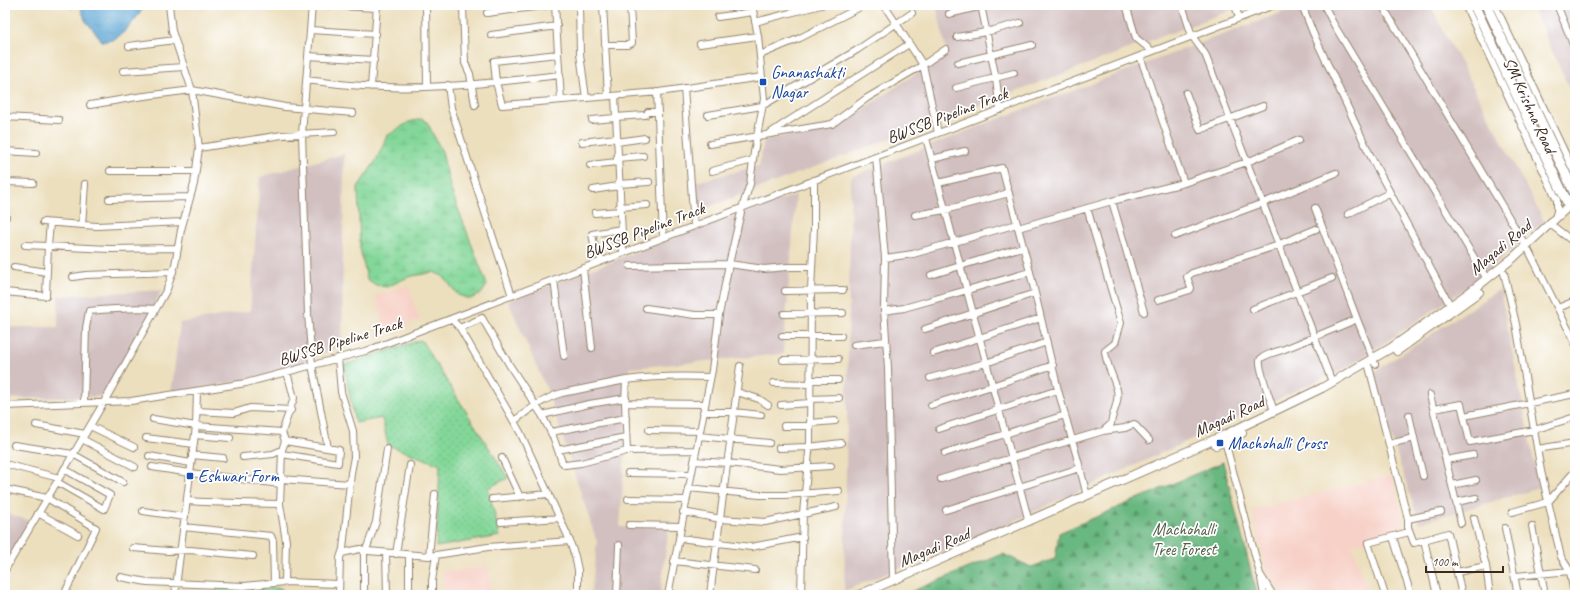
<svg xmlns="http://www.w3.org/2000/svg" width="1580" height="600" font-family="Caveat,sans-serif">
<defs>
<pattern id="grass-dots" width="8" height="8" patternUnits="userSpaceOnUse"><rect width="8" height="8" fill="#83d799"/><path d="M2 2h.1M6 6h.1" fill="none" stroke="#72b983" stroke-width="1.8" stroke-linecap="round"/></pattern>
<pattern id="forest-firs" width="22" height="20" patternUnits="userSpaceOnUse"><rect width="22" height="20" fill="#6ab881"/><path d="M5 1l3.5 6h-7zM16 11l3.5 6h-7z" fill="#589669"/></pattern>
<pattern id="wetland-marsh" width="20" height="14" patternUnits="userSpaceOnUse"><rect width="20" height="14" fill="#83d799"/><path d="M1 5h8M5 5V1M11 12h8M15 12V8" fill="none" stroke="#72b983"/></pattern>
<pattern id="water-ripples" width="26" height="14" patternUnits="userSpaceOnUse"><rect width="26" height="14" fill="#5ca5d3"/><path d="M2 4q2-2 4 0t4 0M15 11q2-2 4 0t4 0" fill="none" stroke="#4d87ab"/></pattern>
</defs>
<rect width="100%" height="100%" fill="#fff"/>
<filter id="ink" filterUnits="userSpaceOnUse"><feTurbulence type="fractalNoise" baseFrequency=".025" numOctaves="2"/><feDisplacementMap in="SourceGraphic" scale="8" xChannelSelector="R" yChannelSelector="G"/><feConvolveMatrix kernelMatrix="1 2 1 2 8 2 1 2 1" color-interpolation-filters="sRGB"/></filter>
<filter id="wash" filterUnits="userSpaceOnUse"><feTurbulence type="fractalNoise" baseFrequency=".012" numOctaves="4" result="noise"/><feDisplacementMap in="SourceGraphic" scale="16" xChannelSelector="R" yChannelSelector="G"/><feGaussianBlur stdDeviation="0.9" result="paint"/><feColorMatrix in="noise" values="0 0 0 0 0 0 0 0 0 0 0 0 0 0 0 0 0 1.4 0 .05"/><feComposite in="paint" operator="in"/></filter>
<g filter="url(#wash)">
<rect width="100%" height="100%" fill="#ecdfbd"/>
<path fill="#f7d1c7" d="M 408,285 L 420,320 L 386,331 L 375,296 Z
M 1393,475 L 1405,530 L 1352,545 L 1369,595 L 1282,595 L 1265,569 L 1252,510 Z
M 488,567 L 491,595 L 444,595 L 442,572 Z"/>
<path fill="#d2bfc0" d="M 936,5 L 1245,5 L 698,211 L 696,182 L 759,166 L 764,141 L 845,121 L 947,53 Z
M 1302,5 L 1430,5 L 1544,221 L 1471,285 L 1348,367 L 1001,527 L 844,591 L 851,177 L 995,120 Z
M 1531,5 L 1575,5 L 1575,101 Z
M 344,154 L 342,345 L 288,369 L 245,380 L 171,393 L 180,323 L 250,311 L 260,177 Z
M 796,195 L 783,354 L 630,368 L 620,527 L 669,527 L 660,595 L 591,595 L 597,542 L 547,390 L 508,301 L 702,227 Z
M 1500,289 L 1539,488 L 1419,523 L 1371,374 Z
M 162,290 L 107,396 L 5,399 L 5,327 L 58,327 L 58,296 Z
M 5,513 L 31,521 L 5,564 Z"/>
<path fill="url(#grass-dots)" stroke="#5f805c" d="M 421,340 L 508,478 L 488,488 L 500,536 L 436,547 L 440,465 L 388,445 L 382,418 L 355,423 L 344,365 Z
M 217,588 L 281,588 L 282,595 L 217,595 Z"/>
<path fill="url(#forest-firs)" stroke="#527150" d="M 1223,462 L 1257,595 L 903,595 L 1003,554 L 1031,567 L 1055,559 L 1059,533 Z"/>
<path fill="url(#wetland-marsh)" stroke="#5f805c" d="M 422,119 L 427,122 L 442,152 L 451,190 L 487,285 L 481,294 L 470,299 L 458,295 L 443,276 L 433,272 L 408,277 L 387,287 L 376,285 L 367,279 L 360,248 L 358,187 L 377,159 L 387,136 L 409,122 Z"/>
<path fill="url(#water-ripples)" stroke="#4c6878" d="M 80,5 L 145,5 C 138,16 125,35 112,40 C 109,41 105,41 102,41 L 85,20 Z"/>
</g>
<g filter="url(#ink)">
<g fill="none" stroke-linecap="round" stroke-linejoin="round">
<g stroke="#94846e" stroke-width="8">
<path id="minor" d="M 63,5 L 69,6
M 312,5 L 302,134 L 308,314 L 312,365 L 328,448
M 323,5 L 377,8
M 426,5 L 427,86
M 463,5 L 465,63 L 470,74 L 475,105
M 555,5 L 561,100
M 579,5 L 580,54 L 586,98
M 603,5 L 608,96
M 884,5 L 923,65 L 938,133
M 981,5 L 996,79 L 1000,110
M 1126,5 L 1136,38 L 1152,51
M 1182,5 L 1192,36 L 1205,54 L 1332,382
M 1235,5 L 1239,18
M 1302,5 L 1313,33 L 1371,157 L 1450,305
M 1324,5 L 1333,23 L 1487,279
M 1382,5 L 1526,246
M 1465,5 L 1557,200 L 1557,211 L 1555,218
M 1495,5 L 1575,174
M 1557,5 L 1575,49
M 487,13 L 550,5
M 949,14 L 986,5
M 718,17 L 753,12
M 755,22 L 821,5
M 310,30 L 376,34
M 491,35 L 557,26
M 957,37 L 986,32 L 1020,23
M 700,44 L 758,36
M 605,45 L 628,45 L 632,43 L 630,5
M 129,46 L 175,40
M 558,54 L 494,61 L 496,82 L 502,105 L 659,92 L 762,77
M 760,55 L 800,38 L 864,5
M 308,56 L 374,60
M 1140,56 L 1184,183 L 1247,162 L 1299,140
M 958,63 L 1032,45
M 123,71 L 184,67
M 306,80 C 325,82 344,85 363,86 C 428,91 495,82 560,75
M 448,85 L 451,108 L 512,296
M 371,87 L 377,5
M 684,88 L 694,226
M 956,88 L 1014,73
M 657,92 L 663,238
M 1186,93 L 1200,130 L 1263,106
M 615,96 L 623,253
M 90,105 L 137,97 L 192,90 L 285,107 L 353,113
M 648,112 L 658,112
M 708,115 L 762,106 L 857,50 L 912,13
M 5,117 L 59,120
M 615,117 L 645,115
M 592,120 L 615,118
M 769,134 L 785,123 L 909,44
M 926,138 L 1029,522
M 582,142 L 616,138
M 617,142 L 645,138
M 710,144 L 832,124 L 867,98 L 923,65 L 946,49
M 199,148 L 282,135 L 334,132
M 5,151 L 36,153
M 876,157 L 885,258 L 884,309 L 888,368 L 893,580
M 617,158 L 643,156
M 932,159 L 965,151
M 590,165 L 617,162
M 110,171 L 196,171
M 712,171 L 753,160
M 5,182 L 33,183
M 938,183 L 1002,168 L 1030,272 L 1058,390 L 1080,468 L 946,510
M 618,184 L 649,182
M 593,190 L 618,186
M 109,199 L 190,197
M 619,207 L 647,205
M 1087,208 L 1121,323 L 1115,343 L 1105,351 C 1106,365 1114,377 1117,390 C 1120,402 1112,412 1111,424 L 1103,431 L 1125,428 L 1134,424 L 1149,440
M 1315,208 L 1357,319
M 595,213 L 620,211
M 1348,214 L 1389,193
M 915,215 L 945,210 L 1009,193
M 5,217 L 6,217
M 43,222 L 97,226 L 183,222
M 82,225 L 85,184
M 1554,227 L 1575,243
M 1018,228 L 1112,201
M 1175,236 L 1263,203 L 1336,173
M 25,245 L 110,249 L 178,248
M 1529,251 L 1575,343
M 885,258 L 913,254 L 1017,224
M 602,261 L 594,244 L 592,234 L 621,229
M 630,266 L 729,264 L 764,269 L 787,267 L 812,267
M 14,267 L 47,272
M 583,269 L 592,348
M 1504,273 L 1516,324 L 1541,471 L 1561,557 L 1570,571 L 1574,595
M 931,275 L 1022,247
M 73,277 L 86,275 L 173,272
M 554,280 L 564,356
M 785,291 L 843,290
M 5,292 L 46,296 L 48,246 L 50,223
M 1158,300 L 1190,290 L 1191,288 L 1187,277 L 1192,273 L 1276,246 L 1279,246 L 1282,243 L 1316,229
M 646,308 L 695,315 L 719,315
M 1558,308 L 1575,301
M 1253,309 L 1332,278
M 884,311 L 904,308 L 1030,272
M 1144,312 L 1112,201 L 1184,183
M 784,314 L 843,313
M 451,319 L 460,328 L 520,432 L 567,534 L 575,556 L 578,570 L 578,595
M 460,328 L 482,318 L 510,366 L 542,415 L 554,439 L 562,462 L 565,465 L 581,463 L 627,451 L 696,450
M 925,329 L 1035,293
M 782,336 L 841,336
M 854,345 L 885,341
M 933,353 L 1041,318
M 338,358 L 341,392 L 353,431 L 354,457 L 351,473 L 343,549 L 340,558 L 339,595
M 783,360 L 838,359
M 1369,367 L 1408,519 L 1408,527 L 1414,543 L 1448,533 L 1462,595
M 930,378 L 986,363 L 1047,342
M 626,380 L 625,403 L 627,451
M 810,380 L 838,380
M 774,383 L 810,384
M 737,392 L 759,399 L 768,405
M 1430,395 L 1461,523
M 810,399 L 839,398
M 84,402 L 86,328 L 89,311 C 111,309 134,307 156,309
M 625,403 L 705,404
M 781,405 L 810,403
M 931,405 L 992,386 L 1053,365
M 5,406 L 131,401 L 246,383 L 369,350 L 1274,5
M 1434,409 L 1461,404 L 1470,442 L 1534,430 L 1575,417
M 197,411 L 234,413 L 250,408 L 291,410
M 1274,411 C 1271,402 1258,367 1260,360 C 1261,356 1278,351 1282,350 C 1307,340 1332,330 1357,319 L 1375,364
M 703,412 L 734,412 L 761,415
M 542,415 L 589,404 L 626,398
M 1409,415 L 1414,438
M 1464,416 L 1575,394
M 153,419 L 196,426 L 282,432 L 285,441 L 282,450 L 281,479 L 350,484
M 514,421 C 529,410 544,398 562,393 C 583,389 605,384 626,380 C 654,376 682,376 710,377
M 810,423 L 835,421
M 36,425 L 85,434
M 90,426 L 134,447
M 784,426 L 810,426
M 939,429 L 1058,390
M 649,430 L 700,431
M 282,432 L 294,398 L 287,372
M 551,432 L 626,418
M 195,435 L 230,438
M 699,436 L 769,443
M 1224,437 L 1260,574 L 1273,595
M 146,438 L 194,444
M 82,439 L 135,467
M 1389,444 L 1414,438 L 1423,476
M 14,445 L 73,454 L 123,482
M 779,448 L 809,447 L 841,443
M 1537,449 L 1575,443
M 558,450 L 626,437
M 945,453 L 1065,415
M 282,454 L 338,463 L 339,450 L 285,441
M 192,455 L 223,458
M 149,456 L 191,463
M 243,457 L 273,454 L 282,450
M 502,458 L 520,497
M 1446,460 L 1473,455
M 694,461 L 728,463 L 780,469 L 831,466
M 9,465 L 59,478
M 152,467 L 190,473 L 281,484
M 1080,468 L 1087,496
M 628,473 L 691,474
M 941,479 L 1103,431
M 281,480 L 280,504 L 286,541 L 285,582
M 57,482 L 104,509 L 110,495 L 64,469
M 1452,485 L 1476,480
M 688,488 L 760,495 L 785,495 L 839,491
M 5,489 L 47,498 L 96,528 L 64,595
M 492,499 L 549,494
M 628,499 L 686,500
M 187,501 C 218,503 249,503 280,504
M 1456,502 L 1476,498
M 143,511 L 185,517
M 683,512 L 721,519 L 765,522 L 836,507
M 1512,512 L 1548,502 L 1575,471
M 38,513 L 78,535
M 1474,518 L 1486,566 L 1490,595
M 1408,519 L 1441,512
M 501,522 L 560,518
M 629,525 L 680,526
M 1532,526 L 1545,595
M 183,527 L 271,536 L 273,541 L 274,583
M 1505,528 L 1518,595
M 1393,537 L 1411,595
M 679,538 L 751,547 L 803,537
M 1424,540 L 1437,595
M 133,548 L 168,551 L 190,550 L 253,556
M 364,550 L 364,595
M 366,550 L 376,522 L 387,449
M 342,553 L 360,549 L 368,551 L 429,556 L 488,547 L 570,541
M 386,553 L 387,595
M 396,554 L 410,465
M 429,556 L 435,494
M 674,561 L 755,570
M 5,570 L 104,402 L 167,289 L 175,265 L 181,230 L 194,184 L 199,148 L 192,90 L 172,31 L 169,5
M 1457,572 L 1486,566
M 1516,576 L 1570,571
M 120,577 L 147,582 L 244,586 L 285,582 L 339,584
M 1261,579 L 1264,595
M 175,595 L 196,426 L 197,391
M 409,595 L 409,555
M 432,595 L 432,581 L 436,555
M 617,595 L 619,545
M 668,595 L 712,370 L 719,315 L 729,264 L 742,208 L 750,184 L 754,152 L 764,99 L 758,36 L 752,5
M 710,595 L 740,366
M 801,595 L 803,513 L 810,442 L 811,290 L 814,228 L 814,180
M 1385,595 L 1368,543 L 1409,532"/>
</g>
<g stroke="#94846e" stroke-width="10">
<path id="major" d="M 1397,351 L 1479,292
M 1216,445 L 1242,433
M 859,595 L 1218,438 L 1322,388 L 1391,348 L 1470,292 L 1513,258 L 1575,200"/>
</g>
<g stroke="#94846e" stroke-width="11">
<path id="highway" d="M 1474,5 L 1569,206
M 1486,5 L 1575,194"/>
</g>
<use href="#minor" stroke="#fff" stroke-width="6"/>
<use href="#major" stroke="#fff" stroke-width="8"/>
<use href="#highway" stroke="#fff" stroke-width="9"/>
</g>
</g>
<g fill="#1a4fb4" stroke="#fff" stroke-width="1.5">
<rect x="759" y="78" width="8" height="8" rx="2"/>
<rect x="1216" y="439" width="8" height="8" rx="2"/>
<rect x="186" y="472" width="8" height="8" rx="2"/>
</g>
<g text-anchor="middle" stroke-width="3.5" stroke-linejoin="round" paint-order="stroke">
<g font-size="17" fill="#164399" stroke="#fff" text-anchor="start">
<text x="771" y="78">Gnanashakti<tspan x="771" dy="20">Nagar</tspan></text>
<text x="1228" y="449">Machohalli Cross</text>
<text x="198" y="482">Eshwari Form</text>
</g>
<g font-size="17" fill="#3b2a1e" stroke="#fff">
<text transform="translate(1530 105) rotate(65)" y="6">SM Krishna Road</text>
<text transform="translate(947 115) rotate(-21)" y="6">BWSSB Pipeline Track</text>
<text transform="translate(644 230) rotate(-21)" y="6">BWSSB Pipeline Track</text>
<text transform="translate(1500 247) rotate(-40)" y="6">Magadi Road</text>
<text transform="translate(340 341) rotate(-17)" y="6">BWSSB Pipeline Track</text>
<text transform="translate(1229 416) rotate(-25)" y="6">Magadi Road</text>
<text transform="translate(934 547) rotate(-23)" y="6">Magadi Road</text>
</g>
<g font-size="17" fill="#515e43" stroke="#fff">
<text x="1184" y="535">Machohalli<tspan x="1184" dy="20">Tree Forest</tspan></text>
</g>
</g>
<rect width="1580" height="600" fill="none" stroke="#fff" stroke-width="20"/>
<path d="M1426 566v6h77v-6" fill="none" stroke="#3b2a1e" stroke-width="2"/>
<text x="1432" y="566" font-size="12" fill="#3b2a1e" stroke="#ffffff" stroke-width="3" paint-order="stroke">100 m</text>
</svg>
